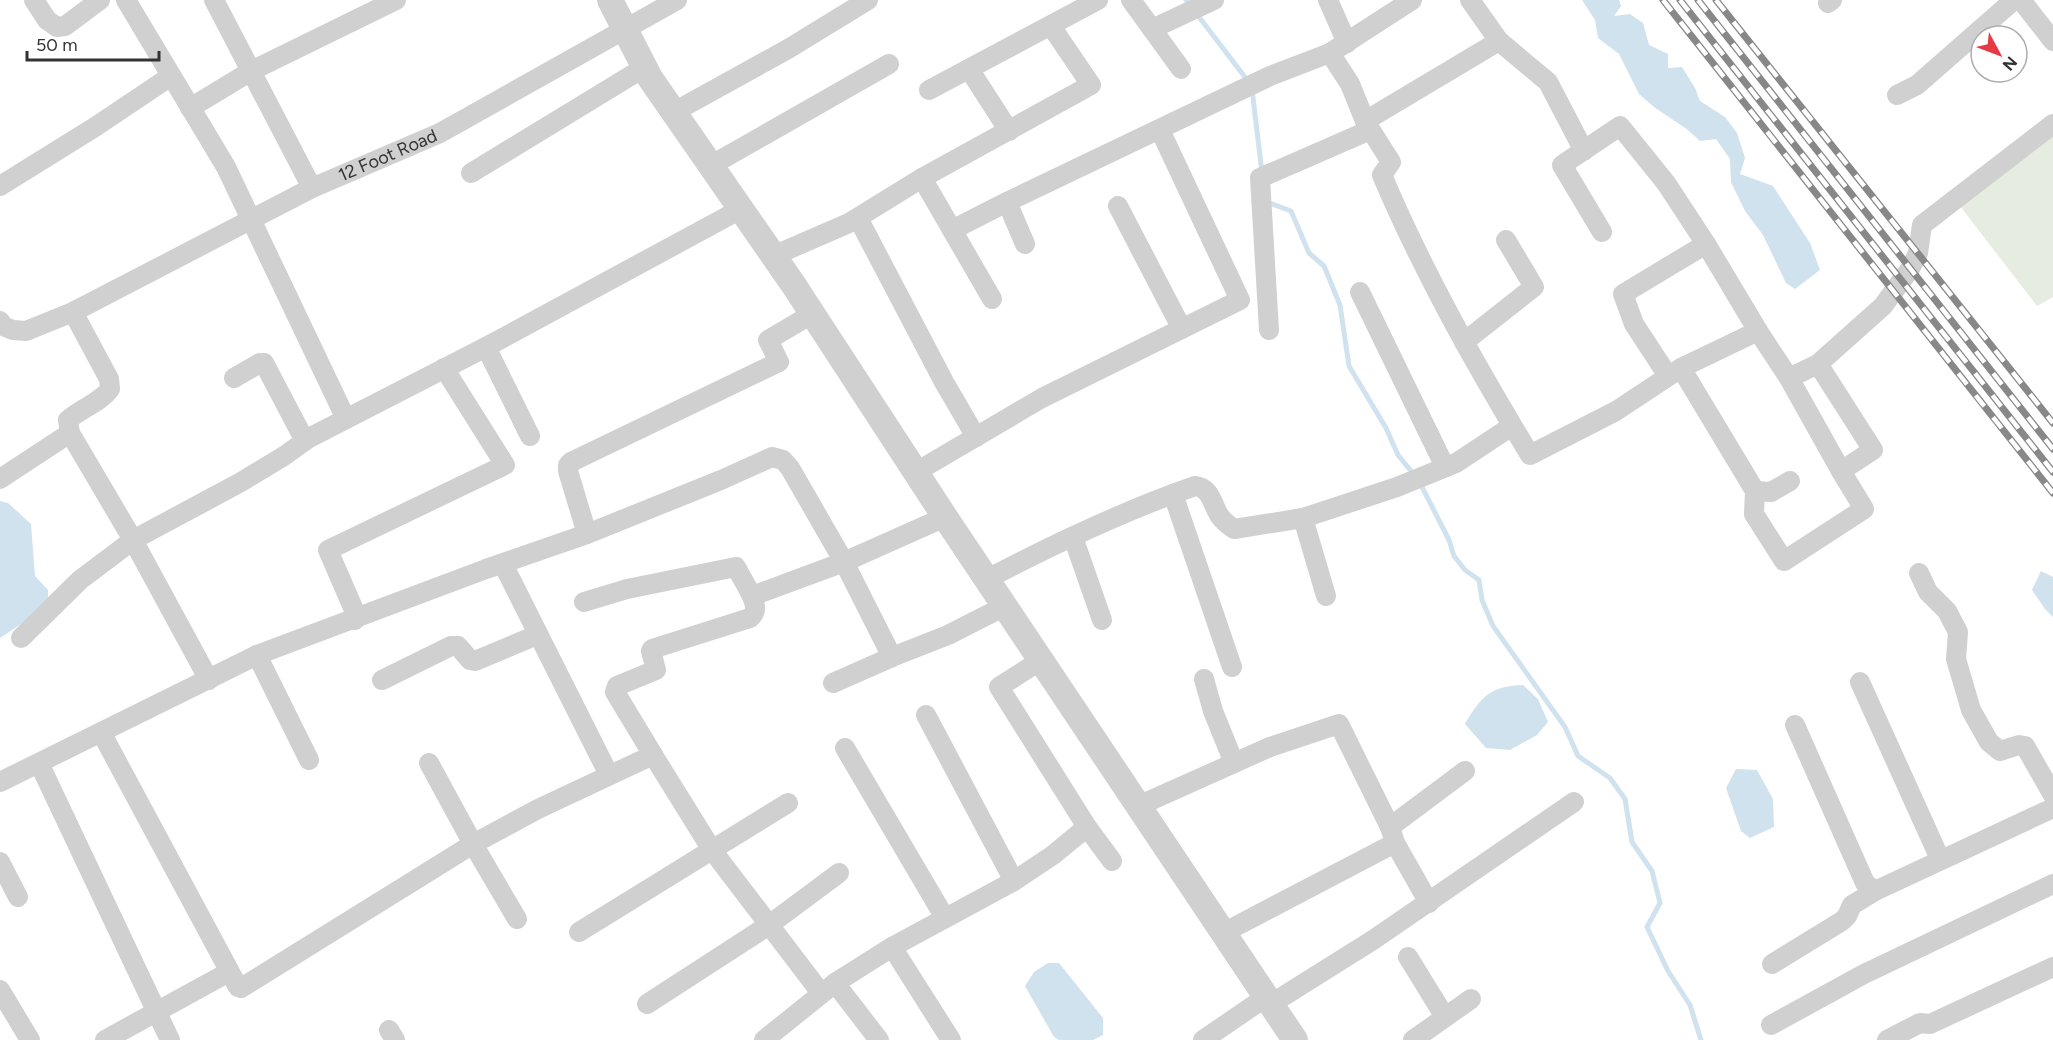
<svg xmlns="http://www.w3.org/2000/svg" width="2053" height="1040" font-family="Figtree,sans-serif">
<rect width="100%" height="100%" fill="#fff"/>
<path fill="#e6ecdf" d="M 2053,134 L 2053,297 L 2037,306 L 1960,206 Z"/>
<path fill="#cfe2ee" d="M 1582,0 L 1619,0 L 1621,6 L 1614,16 L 1630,14 L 1643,23 L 1649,45 L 1668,54 L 1668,68 L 1682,67 L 1695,88 L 1700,101 L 1725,117 L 1737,133 L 1745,158 L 1740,174 L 1773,186 L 1810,243 L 1820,270 L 1795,289 L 1786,283 L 1763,235 L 1745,211 L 1731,182 L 1730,159 L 1716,139 L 1700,141 L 1688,130 L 1654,107 L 1639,94 L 1619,54 L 1598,38 L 1595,20 Z
M 0,501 L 8,503 L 31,524 L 35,576 L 48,590 L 48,606 L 0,638 Z
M 2041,571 L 2053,577 L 2053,617 L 2045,609 L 2032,590 Z
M 1523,685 L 1538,699 L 1548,722 L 1537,735 L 1510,750 L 1486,748 L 1465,724 C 1481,697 1490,686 1523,685 Z
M 1736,769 L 1757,770 L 1773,799 L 1774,827 L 1750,838 L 1741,831 L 1726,788 Z
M 1048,963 L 1059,963 L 1103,1018 L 1103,1035 L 1093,1040 L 1059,1040 L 1054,1037 L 1025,986 L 1034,972 Z"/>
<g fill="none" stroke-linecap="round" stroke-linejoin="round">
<path stroke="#cfe2ee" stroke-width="5" d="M 1186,0 L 1248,81
M 1252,89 L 1262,173
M 1267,202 L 1291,211 L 1309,253 L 1324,266 L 1340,305 L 1349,366 L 1386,428 L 1398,455 L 1415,476
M 1420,483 L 1449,540 L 1454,556 L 1465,570 L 1479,580 L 1482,600 L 1493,626 L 1565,727 L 1578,756 L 1610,778 L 1625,799 L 1632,842 L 1652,871 L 1660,903 L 1647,927 L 1668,971 L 1690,1005 L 1701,1040"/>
<g stroke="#d0d0d0" stroke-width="20">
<path d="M 34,0 L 47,20 L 57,27 L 65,26 L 100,0"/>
<path d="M 126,0 L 226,167 L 346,419"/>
<path d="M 214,0 L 312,188"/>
<path d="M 1131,0 L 1181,69"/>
<path d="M 1328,0 L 1347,43"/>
<path d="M 1470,0 L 1499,41 L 1548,82 L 1584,151"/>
<path d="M 2021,0 L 2053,41"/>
<path d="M 1828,3 L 1832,0"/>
<path d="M 1152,29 L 1214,0"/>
<path d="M 1330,53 L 1350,84 L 1365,121 L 1391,162 L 1382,175 C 1423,272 1475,364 1530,455 L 1616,411 L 1681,368 L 1758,331 L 1789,378 L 1841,471"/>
<path d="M 969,69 L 1009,131"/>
<path d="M 929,90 L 1098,0"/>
<path d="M 1897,95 L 1917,85 L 2014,0"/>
<path d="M 190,108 L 251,71 L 396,0"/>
<path d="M 674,112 L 788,49 L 868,0"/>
<path d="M 1365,121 L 1499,41"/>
<path d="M 710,166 L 889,64"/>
<path d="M 471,173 L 645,67"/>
<path d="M 922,178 L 992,299"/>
<path d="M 0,186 L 95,127 L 171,76"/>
<path d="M 1118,206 L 1182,329"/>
<path d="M 858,218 L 944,382 L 976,437"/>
<path d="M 952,230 L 1007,202"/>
<path d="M 1602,232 L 1562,165 L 1620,126 L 1666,183 L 1706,244 L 1623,294 L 1634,324 L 1668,376"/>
<path d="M 1025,244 L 1007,202 L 1270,76 L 1330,53 L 1412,0"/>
<path d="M 1706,244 L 1758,331"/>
<path d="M 773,256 L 849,223 L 922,178 L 1091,85 L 1051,26"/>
<path d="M 1360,292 L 1445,467"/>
<path d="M 73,312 L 109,379 L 110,389 C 100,403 81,408 68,420 L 70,433 L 133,540 L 209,680"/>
<path id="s1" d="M 0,321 L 3,326 L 13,330 L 26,331 L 73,312 L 312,188 L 440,133 L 677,0"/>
<path d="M 1269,330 L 1260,178 L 1370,130"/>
<path d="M 1464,342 L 1534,287 L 1506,240"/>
<path d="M 486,347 L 530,436"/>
<path d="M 1681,368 L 1755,491 L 1754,514 L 1784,561 L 1864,509 L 1841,471 L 1873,450 L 1818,364"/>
<path d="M 234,378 L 260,363 L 264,363 L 305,441"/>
<path d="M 1789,378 L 1818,364 L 1883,306 L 1910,269 L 1918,253 L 1922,225 L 2053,124"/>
<path d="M 916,472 L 1042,398 L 1240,300 L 1160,130"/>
<path d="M 0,479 L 70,433"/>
<path d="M 1755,491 L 1771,492 L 1790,481"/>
<path d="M 1173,494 L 1232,667"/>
<path d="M 1303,518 L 1326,596"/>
<path d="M 587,534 L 568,471 L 568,465 L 571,462 L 779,362 L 768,340 L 812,314"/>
<path d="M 1073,537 L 1102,620"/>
<path d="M 503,564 L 609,775"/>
<path d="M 1919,573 L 1928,592 L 1947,611 L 1958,632 L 1956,659 L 1971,710 L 1989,742 L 2000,751 L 2019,745 L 2025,746 L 2053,795"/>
<path d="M 987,579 C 1054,544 1123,511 1195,486 C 1210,487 1212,503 1219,515 C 1223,521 1228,525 1234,529 L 1303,518 L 1397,487 L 1456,463 L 1512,426"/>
<path d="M 584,602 L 627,589 L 736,567 L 752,596"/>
<path d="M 355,620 L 354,610 L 328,550 L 505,465 L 444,368"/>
<path d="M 21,638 L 80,580 L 133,540 L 241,482 L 284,456 L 309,438 L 486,347 L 741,209"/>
<path d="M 257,655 L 309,760"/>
<path d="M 1041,660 L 999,687 L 1087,827 L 1112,861"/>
<path d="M 1204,679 L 1213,711 L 1234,763"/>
<path d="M 382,680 L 451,646 L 458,646 L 470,660 L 475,661 L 537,635"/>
<path d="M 1860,682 L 1940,859"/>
<path d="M 833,683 L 892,657 L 948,635 L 1005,606"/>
<path d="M 926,715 L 1014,881"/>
<path d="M 1795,725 L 1865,883 L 1875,891 L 2053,808"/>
<path d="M 101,732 L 238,987 L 241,988 L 473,844 L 538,809 L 653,755 L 712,850 L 821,993"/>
<path d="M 845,748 L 945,918"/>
<path d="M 653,755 L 615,692 L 617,686 L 656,670 L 651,651 L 652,649 L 750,618 C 758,611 755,605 752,596 L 844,562 L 945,517"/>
<path d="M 39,763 L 170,1040"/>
<path d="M 429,763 L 473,844 L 517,919"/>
<path d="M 0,782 L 257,655 L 486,569 L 587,534 L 721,480 L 772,457 L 783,460 L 790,468 L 844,562 L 892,657"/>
<path d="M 1138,806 L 1270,747 L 1339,724 L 1390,827"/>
<path d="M 1395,843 L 1429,903"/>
<path d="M 0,862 L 18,897"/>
<path d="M 579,932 L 788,803"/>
<path d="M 1223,933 L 1395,843 L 1390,827 L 1465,771"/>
<path d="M 892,947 L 951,1040"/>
<path d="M 1408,957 L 1445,1017"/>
<path d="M 1772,964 L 1842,921 L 1847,916 L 1852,905 L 1875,891"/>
<path d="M 835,983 L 879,1040"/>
<path d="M 0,990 L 30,1040"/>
<path d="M 647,1004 L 769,925 L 839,873"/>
<path d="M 1271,1004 L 1373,940 L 1574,802"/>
<path d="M 1771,1025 L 1864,974 L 2053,884"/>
<path d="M 389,1030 L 395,1040"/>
<path d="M 105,1040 L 229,972"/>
<path d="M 764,1040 L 835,983 L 892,947 L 1014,881 L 1053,855 L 1087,827"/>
<path d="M 1203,1040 L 1266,997"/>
<path d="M 1413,1040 L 1471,999"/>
<path d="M 1887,1040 L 1920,1023 L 1930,1024 L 2053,967"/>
</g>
<path stroke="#d0d0d0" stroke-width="26" d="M 610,0 L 650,78 L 793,284 L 945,517 L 1295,1040"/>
<g stroke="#888" stroke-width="7">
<path id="rail" d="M 1663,0 L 2053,493
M 1680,0 L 2053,472
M 1698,0 L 2053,449
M 1716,0 L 2053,423"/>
</g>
<use href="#rail" stroke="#fff" stroke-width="4.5" stroke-dasharray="14" stroke-linecap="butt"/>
</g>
<g text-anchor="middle" stroke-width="6" stroke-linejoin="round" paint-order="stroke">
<g font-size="18" fill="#333" stroke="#fff">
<text dy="6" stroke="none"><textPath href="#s1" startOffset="432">12 Foot Road</textPath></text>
</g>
</g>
<g transform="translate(1999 54) rotate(131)"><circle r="28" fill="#ffffff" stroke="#adadad" stroke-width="1.5"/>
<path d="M0-4.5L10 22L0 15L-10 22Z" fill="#e63946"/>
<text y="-9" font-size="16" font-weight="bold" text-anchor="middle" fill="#333333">N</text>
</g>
<path d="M27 51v9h132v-9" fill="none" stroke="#333333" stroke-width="3"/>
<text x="36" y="51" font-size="18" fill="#333333" stroke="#ffffff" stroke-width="4.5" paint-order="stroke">50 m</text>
</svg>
